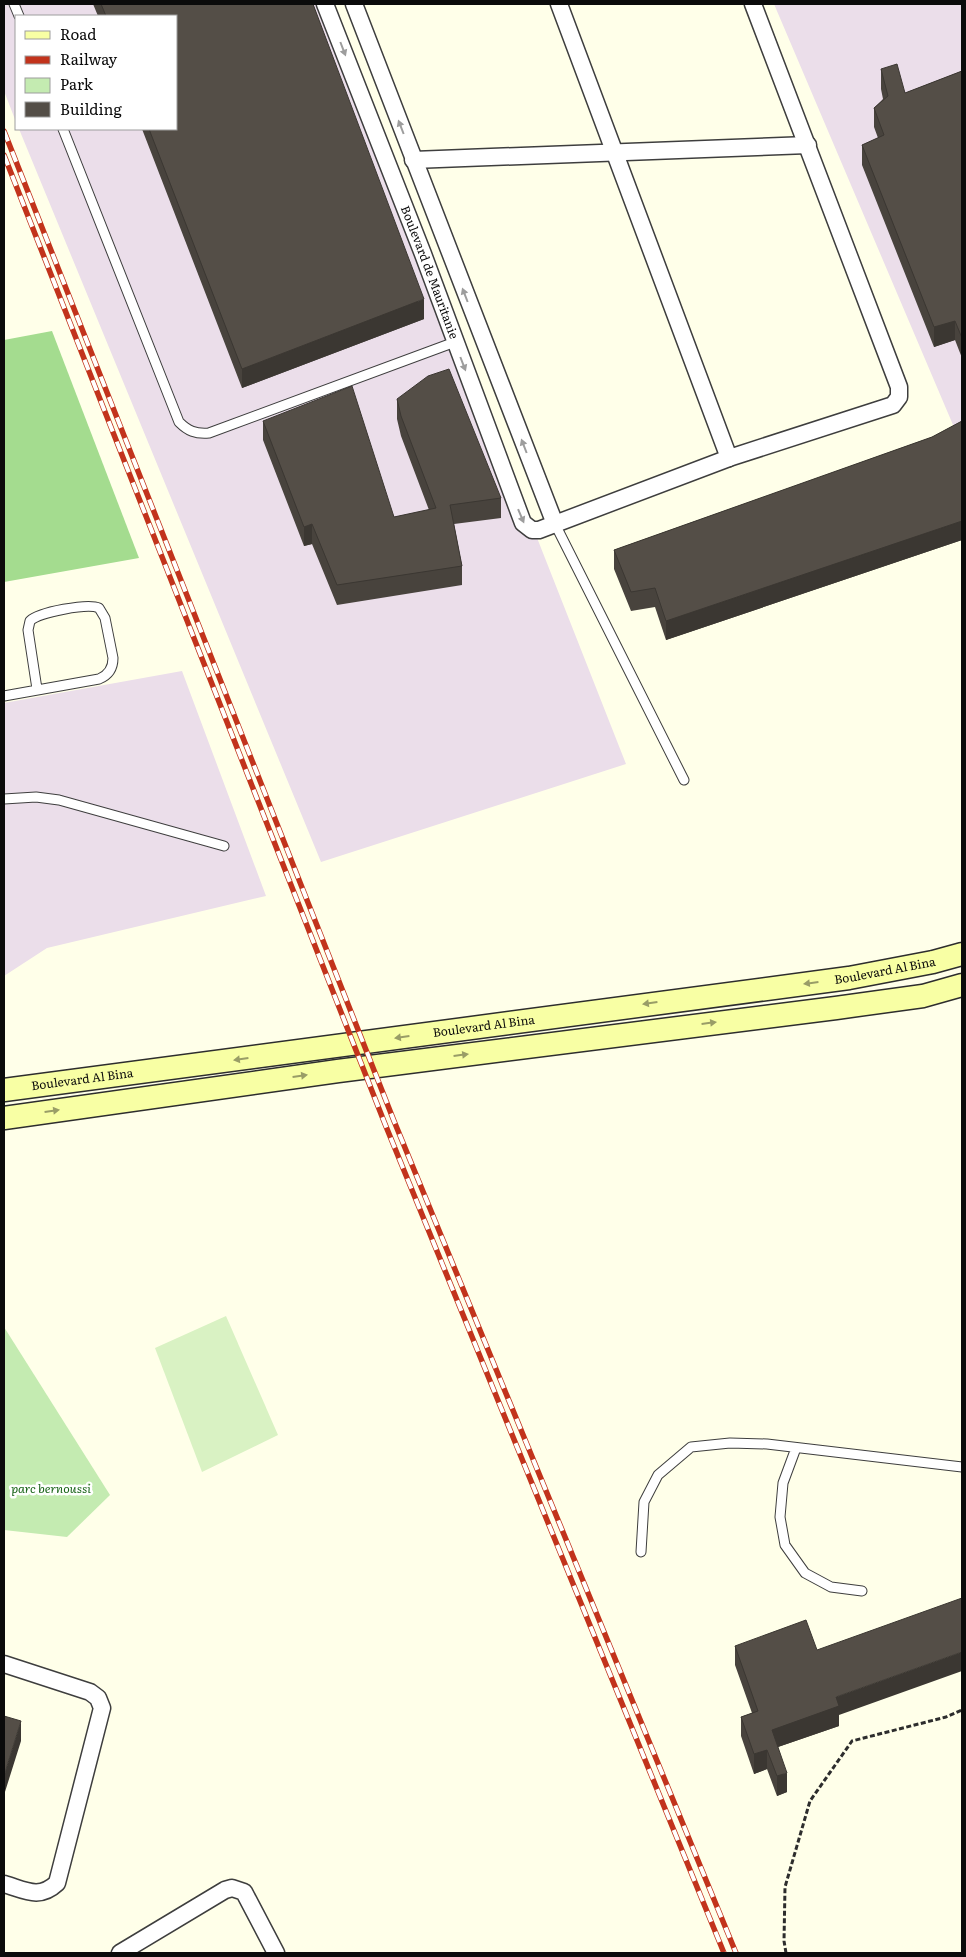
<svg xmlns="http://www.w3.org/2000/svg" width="966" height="1957" font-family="Literata,serif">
<rect width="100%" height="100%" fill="#ffffe9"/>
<path fill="#ebdeea" d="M 4,4 L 327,4 L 626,764 L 321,862 L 19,129 L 176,129 L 176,16 L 16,16 L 16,122 L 4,91 Z
M 774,4 L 962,4 L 962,446 Z
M 182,671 L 266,896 L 47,948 L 4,976 L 4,703 Z"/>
<path fill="#c4ebb1" d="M 4,1327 L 110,1495 L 67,1537 L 4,1530 Z"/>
<path fill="#a4dc8f" d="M 52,331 L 139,558 L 4,582 L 4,340 Z"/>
<path fill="#d9f2c3" d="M 226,1316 L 278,1435 L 202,1472 L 155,1348 Z"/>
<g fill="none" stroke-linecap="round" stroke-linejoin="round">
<g stroke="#3e3e3e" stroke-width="11">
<path id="lane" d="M 14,4 L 19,16
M 63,129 L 179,422 C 188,431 195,434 209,433 L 455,342
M 555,524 L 684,780
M 4,696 L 99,679 C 109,675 113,668 113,658 L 105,618 L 99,608 C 88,603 39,612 30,621 L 28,630 L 37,689
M 4,799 L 36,797 L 59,800 L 224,846
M 796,1448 L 783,1483 L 780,1517 L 785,1545 L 805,1573 L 831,1587 L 862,1591
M 641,1552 L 644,1502 L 658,1475 L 691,1447 L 730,1443 L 767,1444 L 962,1467"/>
</g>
<g stroke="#3e3e3e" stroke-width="19">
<g id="street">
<path id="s1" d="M 325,4 L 423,254 L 523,523 L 532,530 L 539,530 L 729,458 L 893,405 L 899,397 L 899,387 L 753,4"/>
<path d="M 354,4 L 555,524"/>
<path d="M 559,4 L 729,458"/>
<path d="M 413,160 L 808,145"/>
<path d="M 4,1664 L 90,1692 L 98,1698 L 102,1708 L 57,1883 C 39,1900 25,1890 4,1884"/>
<path d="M 120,1953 L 225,1890 L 232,1888 L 244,1892 L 276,1953"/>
</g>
</g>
<g stroke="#2d2d2d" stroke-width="25">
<g id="secondary">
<path id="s2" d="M 4,1090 L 849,978 L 933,962 L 962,954"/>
<path d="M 4,1118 L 338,1071 L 836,1008 L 923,996 L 962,985"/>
</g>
</g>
<path stroke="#2d2d2d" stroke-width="3" stroke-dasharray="5 2.5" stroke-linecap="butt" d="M 786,1953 L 784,1941 L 785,1887 L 810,1801 L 852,1741 L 946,1717 L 962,1710"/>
<use href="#lane" stroke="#fff" stroke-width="9"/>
<use href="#street" stroke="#fff" stroke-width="16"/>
<use href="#secondary" stroke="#f8ffa4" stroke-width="22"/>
<g stroke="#c2331c" stroke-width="5.5">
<path id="rail" d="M 4,131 L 394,1121 L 736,1953
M 4,155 L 385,1124 L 724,1953"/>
</g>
<use href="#rail" stroke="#fff" stroke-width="4" stroke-dasharray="11" stroke-linecap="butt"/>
</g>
<path fill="#48433d" d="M 93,4 L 313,4 L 424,319 L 242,388 L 142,129 L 176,129 L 176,16 L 98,16 Z
M 881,69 L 905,93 L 962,71 L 962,358 L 955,340 L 934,347 L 862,165 L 862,145 L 878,138 L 874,127 L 874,108 L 883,99 L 881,89 Z
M 397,399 L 501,498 L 501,518 L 454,524 L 462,566 L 462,585 L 337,605 L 312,544 L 304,546 L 263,440 L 263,421 L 394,517 L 429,510 L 401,436 L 397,419 Z
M 962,421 L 962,540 L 666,640 L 655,607 L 631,611 L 614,569 L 614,550 L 932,437 Z
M 735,1646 L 839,1715 L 839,1726 L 778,1747 L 787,1792 L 777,1796 L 767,1769 L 754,1774 L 741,1736 L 741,1717 L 752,1713 L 735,1665 Z"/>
<path fill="#3b3732" d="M 424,299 L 424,319 L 242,388 L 242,369 Z
M 955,321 L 955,340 L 934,347 L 934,327 Z
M 962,521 L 962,540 L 666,640 L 666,621 Z
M 312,524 L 312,544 L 304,546 L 304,527 Z
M 962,1652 L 962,1671 L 839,1715 L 839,1726 L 772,1749 L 772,1730 L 836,1697 Z
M 21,1721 L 21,1741 L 4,1795 L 4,1776 Z
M 767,1750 L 767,1769 L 754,1774 L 754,1754 Z
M 787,1773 L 787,1792 L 777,1796 L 777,1776 Z"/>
<path fill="#544e47" stroke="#3b3732" d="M 101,4 L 313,4 L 424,299 L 242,369 L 149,129 L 176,129 L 176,16 L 106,16 Z
M 897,64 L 905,93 L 962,71 L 962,338 L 955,321 L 934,327 L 862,145 L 884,135 L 874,108 L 888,96 L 881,69 Z
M 449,369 L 501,498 L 450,505 L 462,566 L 337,585 L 312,524 L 304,527 L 263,421 L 352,386 L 394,517 L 436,508 L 401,416 L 397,399 L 428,376 Z
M 962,421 L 962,521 L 666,621 L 655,588 L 631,592 L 614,550 L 932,437 Z
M 962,1598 L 962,1652 L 836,1697 L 839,1706 L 772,1730 L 787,1773 L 777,1776 L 767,1750 L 754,1754 L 741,1717 L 758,1711 L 735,1646 L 806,1620 L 817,1650 Z
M 4,1716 L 21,1721 L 4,1776 Z"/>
<defs><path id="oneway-solid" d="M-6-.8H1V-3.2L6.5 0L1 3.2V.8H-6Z" transform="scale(1.25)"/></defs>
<g fill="#9d9d9d">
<use href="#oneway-solid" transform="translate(343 49) rotate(69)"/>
<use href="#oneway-solid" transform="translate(401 127) rotate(-111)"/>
<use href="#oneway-solid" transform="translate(465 295) rotate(-111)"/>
<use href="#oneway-solid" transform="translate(463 364) rotate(69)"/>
<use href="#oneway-solid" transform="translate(524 446) rotate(-111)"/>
<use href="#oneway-solid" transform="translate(521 516) rotate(67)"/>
</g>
<g fill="#999d67">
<use href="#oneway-solid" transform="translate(811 983) rotate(173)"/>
<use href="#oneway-solid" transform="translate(650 1003) rotate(172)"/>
<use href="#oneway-solid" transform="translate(709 1023) rotate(-7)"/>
<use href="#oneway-solid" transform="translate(402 1037) rotate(172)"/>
<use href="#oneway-solid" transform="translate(461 1055) rotate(-7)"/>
<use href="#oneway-solid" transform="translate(241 1059) rotate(172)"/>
<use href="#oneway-solid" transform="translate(300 1076) rotate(-8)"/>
<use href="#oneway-solid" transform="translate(52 1111) rotate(-8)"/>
</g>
<g text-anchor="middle" stroke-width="5" stroke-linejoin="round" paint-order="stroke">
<g font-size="12" fill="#0b0b0b" stroke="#fff">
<text dy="4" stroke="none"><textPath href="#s1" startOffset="288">Boulevard de Mauritanie</textPath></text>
<text dy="4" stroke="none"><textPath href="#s2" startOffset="889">Boulevard Al Bina</textPath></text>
<text dy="4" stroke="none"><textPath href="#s2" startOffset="484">Boulevard Al Bina</textPath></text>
<text dy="4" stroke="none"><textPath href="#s2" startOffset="79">Boulevard Al Bina</textPath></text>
</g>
<g font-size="12" font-style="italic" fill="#1a6519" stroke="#fff">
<text x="51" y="1493">parc bernoussi</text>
</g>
</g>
<rect width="966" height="1957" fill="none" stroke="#0b0b0b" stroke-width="10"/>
<rect x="15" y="15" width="162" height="115" fill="#ffffff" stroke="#9d9d9d"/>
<rect x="25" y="31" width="25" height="8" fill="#f8ffa4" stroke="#9d9d9d"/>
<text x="60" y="40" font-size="15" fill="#0b0b0b">Road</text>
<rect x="25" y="56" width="25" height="8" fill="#c2331c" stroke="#9d9d9d"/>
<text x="60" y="65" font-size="15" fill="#0b0b0b">Railway</text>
<rect x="25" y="78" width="25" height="15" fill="#c4ebb1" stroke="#9d9d9d"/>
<text x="60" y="90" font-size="15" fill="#0b0b0b">Park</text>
<rect x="25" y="102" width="25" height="15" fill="#544e47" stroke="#9d9d9d"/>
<text x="60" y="115" font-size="15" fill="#0b0b0b">Building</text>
</svg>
